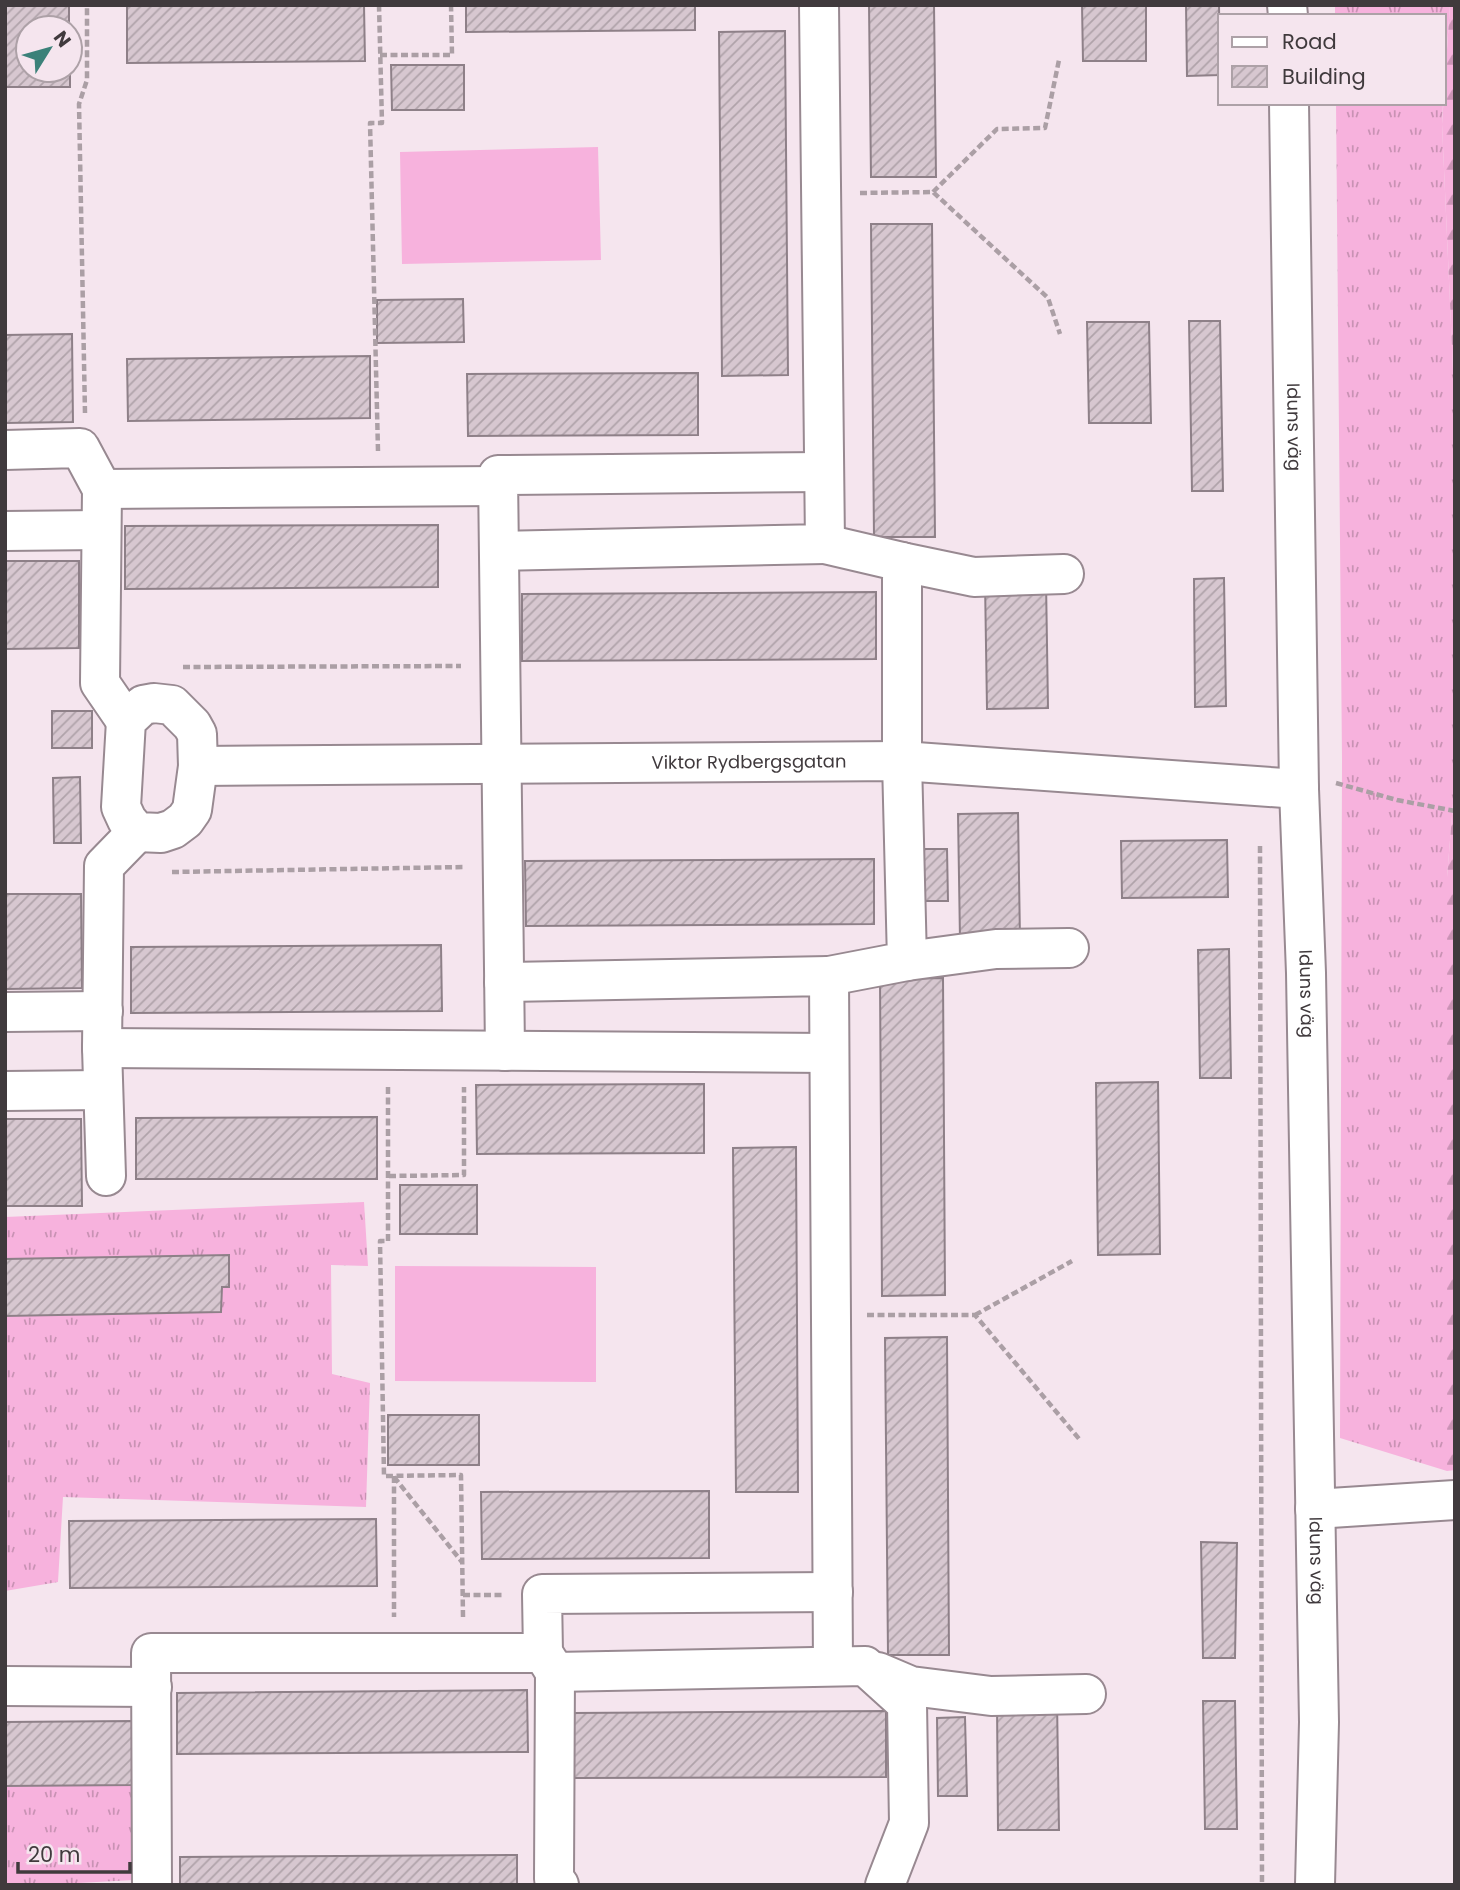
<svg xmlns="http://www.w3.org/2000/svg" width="1460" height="1890" font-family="Poppins,sans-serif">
<defs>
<pattern id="grass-tufts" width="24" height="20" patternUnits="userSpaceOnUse" patternTransform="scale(1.75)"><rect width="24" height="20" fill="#f7b2dd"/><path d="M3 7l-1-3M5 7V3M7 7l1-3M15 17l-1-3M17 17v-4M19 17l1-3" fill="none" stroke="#c992b4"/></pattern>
<pattern id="forest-firs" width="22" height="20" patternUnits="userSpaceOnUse" patternTransform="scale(1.75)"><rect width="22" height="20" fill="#f7b2dd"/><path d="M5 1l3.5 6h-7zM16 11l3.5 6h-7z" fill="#c992b4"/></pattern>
<pattern id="building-hatch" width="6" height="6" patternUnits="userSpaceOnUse" patternTransform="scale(1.75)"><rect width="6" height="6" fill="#d7c7d0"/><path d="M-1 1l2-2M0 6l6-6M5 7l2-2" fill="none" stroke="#b0a3aa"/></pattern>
</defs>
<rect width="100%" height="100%" fill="#f5e5ee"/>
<path fill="url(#grass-tufts)" d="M 1335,5 L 1450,5 L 1444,88 L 1444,16 L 1335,16 Z
M 1336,103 L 1443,103 L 1442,124 L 1455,415 L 1455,779 L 1447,877 L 1447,1471 L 1340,1438 L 1342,760 Z
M 364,1202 L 368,1266 L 331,1265 L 332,1374 L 370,1383 L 366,1507 L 63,1497 L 58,1582 L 5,1591 L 5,1217 Z
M 133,1785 L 134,1880 L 78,1883 L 78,1885 L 5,1885 L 5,1786 Z"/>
<path fill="url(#forest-firs)" d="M 1450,5 L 1455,5 L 1455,415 L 1442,124 Z
M 1455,779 L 1455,1470 L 1447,1471 L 1447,877 Z"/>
<path fill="#f7b2dd" d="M 598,147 L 601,260 L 402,264 L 400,152 Z
M 395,1266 L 596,1267 L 596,1382 L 395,1381 Z"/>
<path fill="url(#building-hatch)" stroke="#8e8088" stroke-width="2" d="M 5,5 L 69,5 L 69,28 L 28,28 L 28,70 L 70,70 L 70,87 L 5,87 Z
M 127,5 L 364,5 L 365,61 L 127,63 Z
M 466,5 L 695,5 L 695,30 L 466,32 Z
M 869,5 L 934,5 L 936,177 L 871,177 Z
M 1082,5 L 1146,5 L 1146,61 L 1083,61 Z
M 1186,5 L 1219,5 L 1220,75 L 1187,76 Z
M 785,31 L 788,375 L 722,376 L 719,32 Z
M 391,65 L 464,65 L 464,110 L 392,110 Z
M 871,224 L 932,224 L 935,537 L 874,537 Z
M 463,299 L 464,342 L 377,343 L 377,300 Z
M 1189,321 L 1220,321 L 1223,491 L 1192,491 Z
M 1087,322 L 1149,322 L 1151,423 L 1089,423 Z
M 72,334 L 73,422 L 5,423 L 5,335 Z
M 370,356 L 370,418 L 128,421 L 127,359 Z
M 698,373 L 698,435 L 468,436 L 467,374 Z
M 438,525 L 438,587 L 125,589 L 125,526 Z
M 5,561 L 79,561 L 79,648 L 5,649 Z
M 1224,578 L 1226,706 L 1195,707 L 1194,579 Z
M 1046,581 L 1048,708 L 987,709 L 985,582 Z
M 876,592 L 876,659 L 522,661 L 522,594 Z
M 52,711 L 92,711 L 92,748 L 52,748 Z
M 80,777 L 81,843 L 54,843 L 53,778 Z
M 1018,813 L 1020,940 L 960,940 L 958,814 Z
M 1227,840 L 1228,897 L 1122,898 L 1121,841 Z
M 920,849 L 947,849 L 948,901 L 921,901 Z
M 874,859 L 874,924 L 526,926 L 525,861 Z
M 5,894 L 81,894 L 82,988 L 5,989 Z
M 441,945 L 442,1011 L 131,1013 L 131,947 Z
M 1229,949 L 1231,1078 L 1200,1078 L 1198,950 Z
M 943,978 L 945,1295 L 882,1296 L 880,979 Z
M 1158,1082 L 1160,1254 L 1098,1255 L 1096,1083 Z
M 704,1084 L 704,1153 L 477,1154 L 476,1085 Z
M 377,1117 L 377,1179 L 136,1179 L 136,1118 Z
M 5,1119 L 81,1119 L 82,1206 L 5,1206 Z
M 796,1147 L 798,1492 L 736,1492 L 733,1148 Z
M 400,1185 L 477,1185 L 477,1234 L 400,1234 Z
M 229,1255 L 229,1287 L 222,1287 L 221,1312 L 5,1316 L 5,1259 Z
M 947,1337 L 949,1655 L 888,1655 L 885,1338 Z
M 388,1415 L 479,1415 L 479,1465 L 388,1465 Z
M 709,1491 L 709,1558 L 482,1559 L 481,1492 Z
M 376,1519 L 377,1586 L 70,1588 L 69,1521 Z
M 1201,1542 L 1237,1543 L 1235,1658 L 1203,1658 Z
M 527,1690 L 528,1752 L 177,1754 L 177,1693 Z
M 1057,1701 L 1059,1830 L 998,1830 L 997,1702 Z
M 1203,1701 L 1235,1701 L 1237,1829 L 1205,1829 Z
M 886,1711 L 886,1777 L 574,1778 L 573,1713 Z
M 965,1717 L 967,1796 L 938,1796 L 937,1718 Z
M 132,1721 L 133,1785 L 5,1786 L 5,1722 Z
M 517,1855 L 517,1885 L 180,1885 L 180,1857 Z"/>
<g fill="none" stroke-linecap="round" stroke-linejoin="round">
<g stroke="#988991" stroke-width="42">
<g id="minor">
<path d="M 1287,5 L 1288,16"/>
<path id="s1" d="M 1289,103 L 1299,789 L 1306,973 L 1319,1722 L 1315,1885"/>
<path d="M 5,450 L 80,448 L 102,489 L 100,683 L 126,721"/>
<path d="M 102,489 L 499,486"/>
<path d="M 5,531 L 101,530"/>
<path d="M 825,544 L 902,562 L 902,761 L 907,961 L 829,976"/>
<path d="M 500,551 L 825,544 L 819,5"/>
<path d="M 902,562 L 974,577 L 1064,574"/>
<path d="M 154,703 L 172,705 L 192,725 L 197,734 L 198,766 L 192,810 L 185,820 L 173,829 L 161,833 L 137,832 L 127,820 L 121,807 L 126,721 L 143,705 Z"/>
<path id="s2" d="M 198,766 L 902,761 L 1299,789"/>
<path d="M 907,961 L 996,949 L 1069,948"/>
<path d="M 504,982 L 829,976 L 833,1666"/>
<path d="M 5,1012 L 103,1011"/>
<path d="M 102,1048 L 829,1053"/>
<path d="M 505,1051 L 498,475 L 824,472"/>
<path d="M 5,1091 L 103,1090"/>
<path d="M 106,1176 L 102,1048 L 104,866 L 137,832"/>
<path d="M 1315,1509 L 1455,1500"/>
<path d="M 833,1592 L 542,1594 L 543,1653 L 555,1672 L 865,1666 L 907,1704 L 909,1823 L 885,1885"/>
<path d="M 555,1672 L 554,1879 L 559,1885"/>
<path d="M 878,1672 L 911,1686 L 991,1696 L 1086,1694"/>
<path d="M 5,1686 L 152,1687"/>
<path d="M 152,1885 L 151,1653 L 543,1653"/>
</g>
</g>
<path stroke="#ab9fa5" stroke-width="4.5" stroke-dasharray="7 3.5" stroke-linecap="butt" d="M 380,55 L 452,55 L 451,5
M 933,192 L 997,129 L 1045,128 L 1059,60
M 860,193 L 933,192 L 1048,298 L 1060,334
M 85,413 L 79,104 L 87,80 L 87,5
M 378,451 L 370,123 L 382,123 L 379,5
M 183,667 L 461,666
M 1336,783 L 1397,800 L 1455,811
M 1260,846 L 1262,1885
M 172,872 L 464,867
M 388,1087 L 388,1241 L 380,1241 L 384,1476 L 461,1475 L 463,1617
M 389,1176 L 464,1175 L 464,1087
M 867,1315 L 975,1315 L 1080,1440
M 975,1315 L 1072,1261
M 394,1476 L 394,1617
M 394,1477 L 462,1562
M 463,1595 L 504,1595"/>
<use href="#minor" stroke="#fff" stroke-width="38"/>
</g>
<g text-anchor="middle" stroke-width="6" stroke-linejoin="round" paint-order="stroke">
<g font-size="18" fill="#403a3d" stroke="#f5e5ee">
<text dy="6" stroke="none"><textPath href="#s1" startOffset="324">Iduns väg</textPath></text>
<text dy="6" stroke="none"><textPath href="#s2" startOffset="551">Viktor Rydbergsgatan</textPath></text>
<text dy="6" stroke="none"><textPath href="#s1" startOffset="891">Iduns väg</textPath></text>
<text dy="6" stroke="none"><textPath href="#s1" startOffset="1458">Iduns väg</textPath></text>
</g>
</g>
<rect width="1460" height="1890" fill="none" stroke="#403a3d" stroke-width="14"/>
<rect x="1218" y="14" width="228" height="91" fill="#f5e5ee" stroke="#ada1a7" stroke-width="2"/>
<rect x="1232" y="37" width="35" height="10" fill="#ffffff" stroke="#ada1a7" stroke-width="2"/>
<text x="1282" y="49" font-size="21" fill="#403a3d">Road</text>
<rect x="1232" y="66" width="35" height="21" fill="url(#building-hatch)" stroke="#ada1a7" stroke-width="2"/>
<text x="1282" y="84" font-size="21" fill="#403a3d">Building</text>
<g transform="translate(49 49) rotate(53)"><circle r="33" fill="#f5e5ee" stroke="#ada1a7" stroke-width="2"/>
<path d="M0-5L12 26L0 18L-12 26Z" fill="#3b8179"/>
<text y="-10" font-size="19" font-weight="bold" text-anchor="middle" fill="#403a3d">N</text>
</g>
<path d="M18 1862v10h112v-10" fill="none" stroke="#403a3d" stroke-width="3.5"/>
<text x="28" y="1862" font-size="21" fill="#403a3d" stroke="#f5e5ee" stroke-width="5" paint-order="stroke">20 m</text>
</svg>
